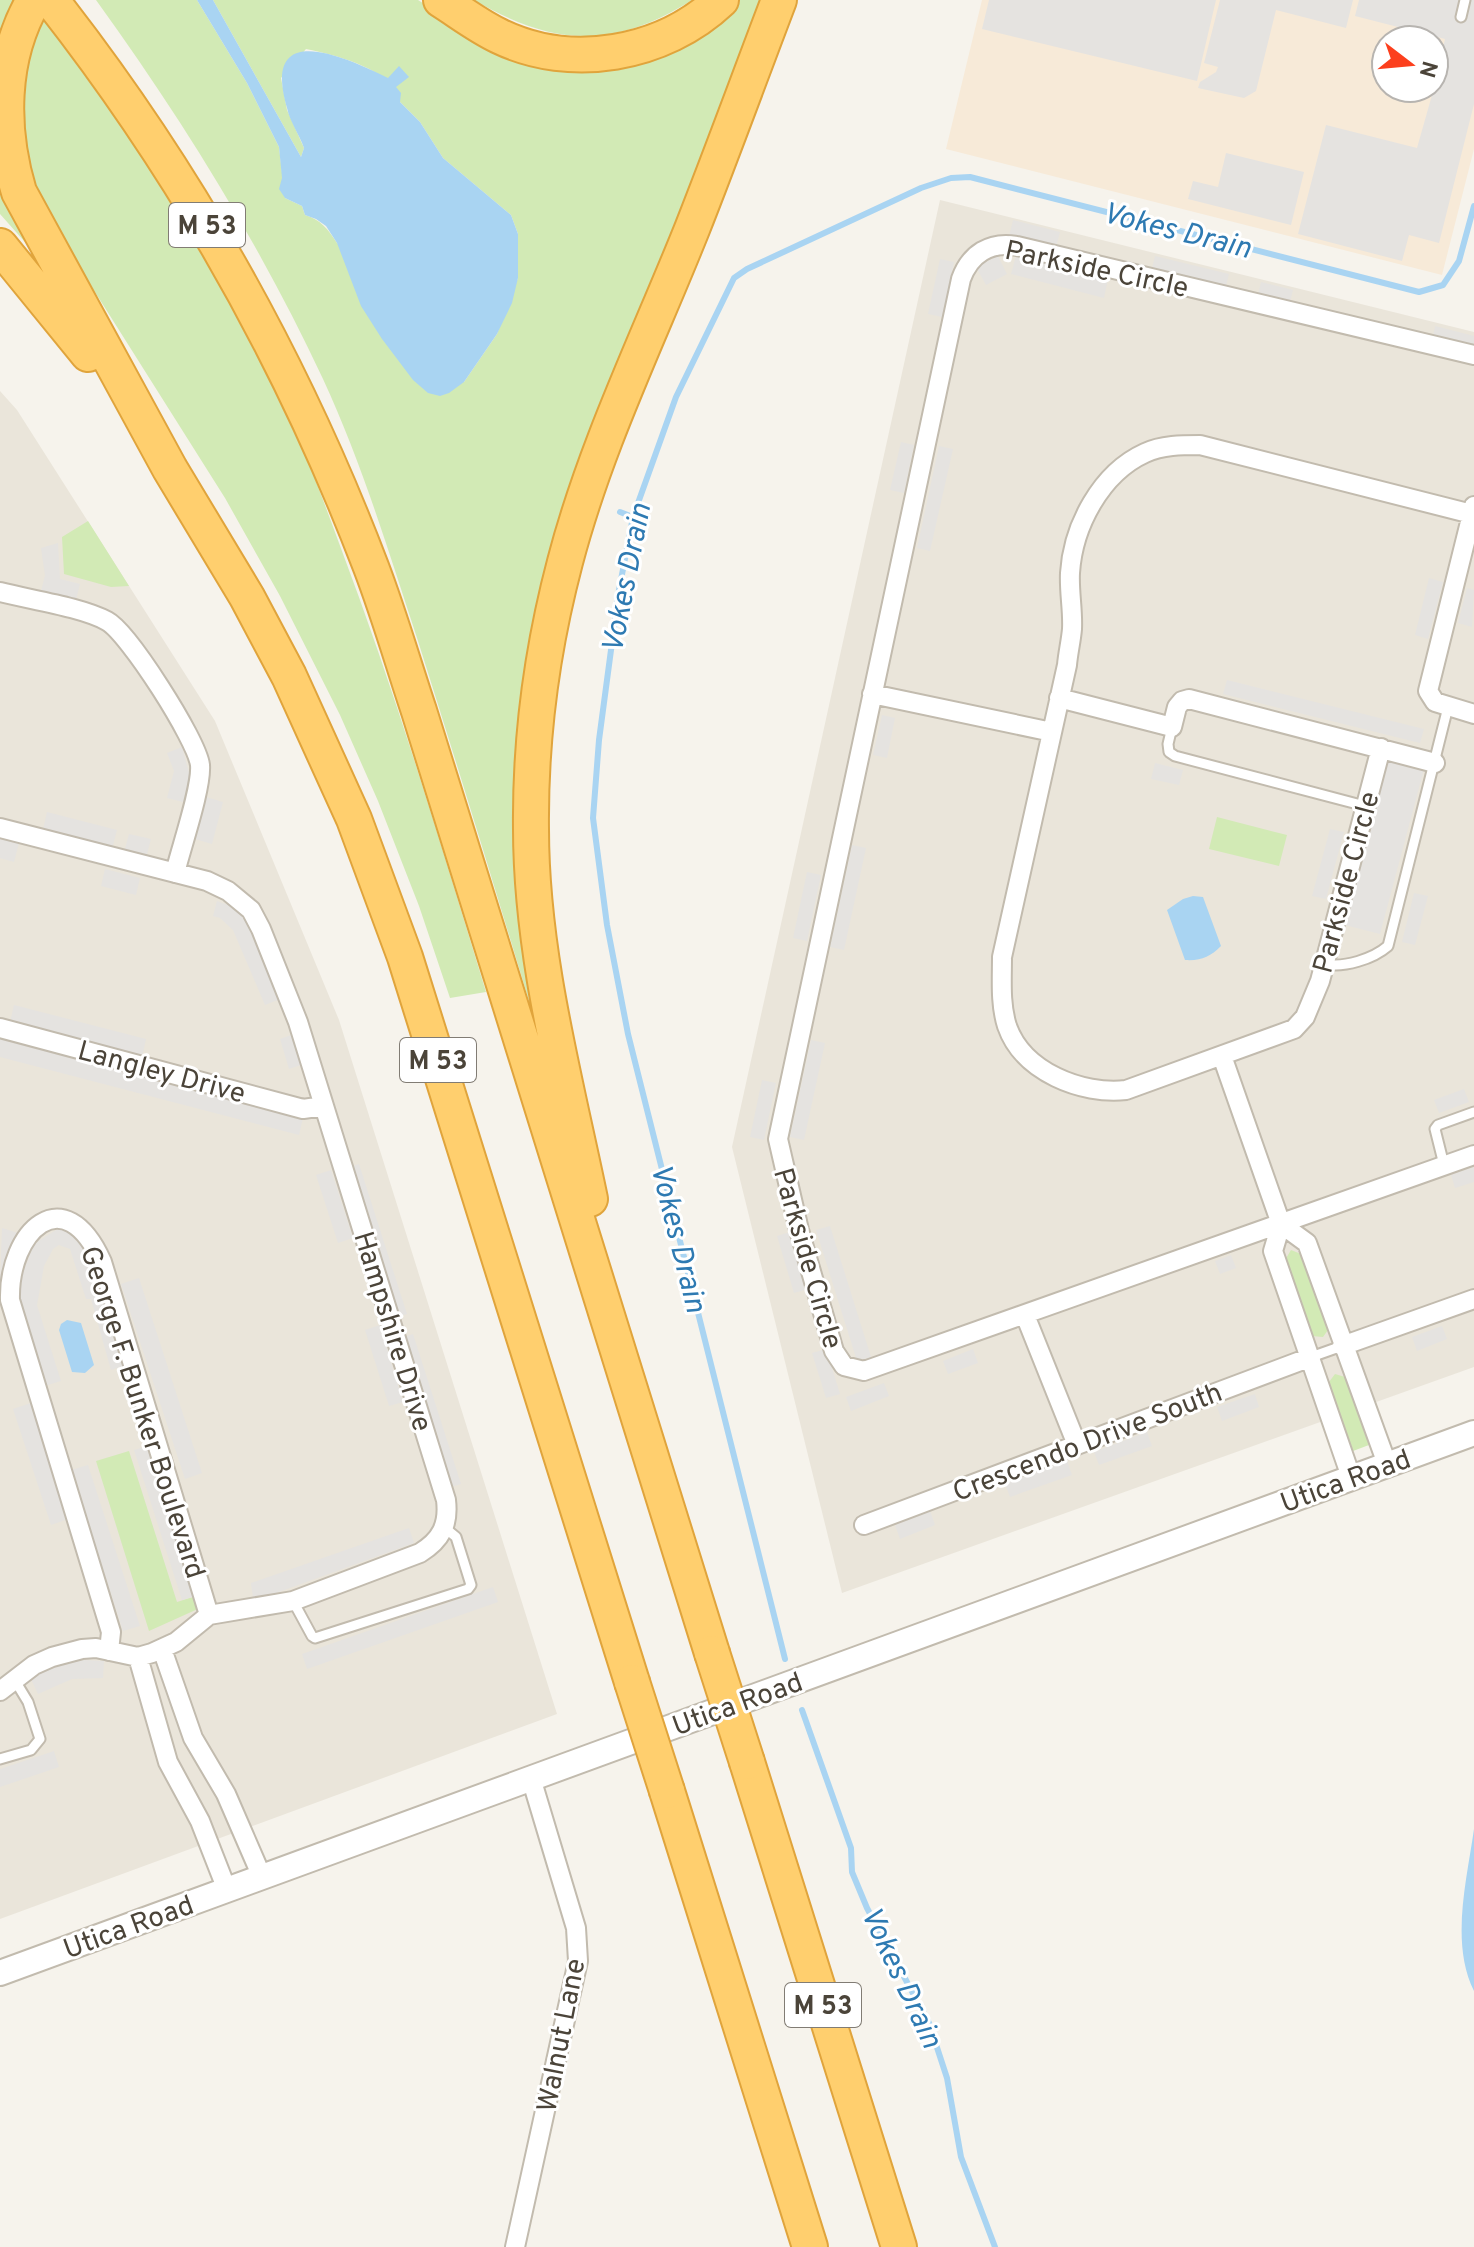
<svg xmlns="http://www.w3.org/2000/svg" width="1474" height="2247" font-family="Overpass,sans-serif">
<rect width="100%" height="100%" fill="#f6f3ec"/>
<path fill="#eae5da" d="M 940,200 L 1474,332 L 1474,1367 L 842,1593 L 732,1147 Z
M 0,391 L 17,410 L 215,721 L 339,1020 L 557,1714 L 0,1919 Z"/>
<path fill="#f7ead8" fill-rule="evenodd" d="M 982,0 L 1474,0 L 1474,149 L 1442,275 L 946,149 ZM 1386,40 L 1434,40 L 1434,88 L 1386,88 Z"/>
<path fill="#d2eab5" d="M 0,0 L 16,0 L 0,37 Z
M 96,0 L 197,0 L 247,83 L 279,147 L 285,198 L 302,206 L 305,215 C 321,220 328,229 337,243 L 464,382 L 497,334 L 518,278 L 518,234 L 511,215 L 443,158 L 420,122 L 400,102 L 400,93 C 378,66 339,56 306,49 L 281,78 L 287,110 L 304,148 L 301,157 L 213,0 L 418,0 L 498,51 L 530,63 L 731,10 L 740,0 L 762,0 L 588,447 L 546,582 L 538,1010 L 532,1011 C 495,888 457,764 418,641 C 389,553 362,463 323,379 C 261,246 182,119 96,0 Z
M 474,0 L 692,0 C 613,50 553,46 474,0 Z
M 44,17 C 131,128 208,248 270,375 C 297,429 318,486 339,543 C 395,691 440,841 486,992 L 450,998 L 419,906 L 378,801 L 340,715 L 280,596 L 225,498 L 59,235 L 29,178 L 18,99 L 35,34 Z
M 0,182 L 32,250 L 0,214 Z
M 88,521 L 129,586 L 111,587 L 64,574 L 62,537 Z
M 1217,817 L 1287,835 L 1279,866 L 1209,849 Z
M 1291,1250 L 1301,1254 L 1328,1330 L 1323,1337 L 1312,1336 L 1285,1260 Z
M 1335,1374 L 1345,1377 L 1369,1445 L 1353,1451 L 1329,1382 Z
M 129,1451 L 177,1602 L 196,1596 L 200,1608 L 149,1631 L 96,1461 Z"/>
<path fill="#e5e3e0" d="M 989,0 L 1216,0 L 1197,81 L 982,29 Z
M 1220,0 L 1353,0 L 1346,28 L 1276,10 L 1256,91 L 1244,98 L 1198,88 L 1200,82 L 1216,72 L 1218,67 L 1204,63 Z
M 1359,0 L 1474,0 L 1474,104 L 1439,243 L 1409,235 L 1402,261 L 1298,234 L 1326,125 L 1417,148 L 1434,88 L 1445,39 L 1355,16 Z
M 1226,153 L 1304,172 L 1291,225 L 1188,199 L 1193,181 L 1218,187 Z
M 1013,220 L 1060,232 L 1056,247 L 1009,236 Z
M 998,256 L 1007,274 L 986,285 L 976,267 Z
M 1016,256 L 1108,279 L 1104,298 L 1011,274 Z
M 1155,256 L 1229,274 L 1225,290 L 1151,272 Z
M 940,259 L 954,262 L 942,317 L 928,314 Z
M 1261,282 L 1293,290 L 1289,306 L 1257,298 Z
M 1435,326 L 1474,336 L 1474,352 L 1432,342 Z
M 901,442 L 914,445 L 904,493 L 890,490 Z
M 939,446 L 953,449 L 930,551 L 917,548 Z
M 58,543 L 60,579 L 80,584 L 76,600 L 41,591 L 45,575 L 41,548 Z
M 1429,578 L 1443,582 L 1428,639 L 1415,635 Z
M 1467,588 L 1474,590 L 1472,627 L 1458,623 Z
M 1227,680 L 1424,729 L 1420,743 L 1223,694 Z
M 882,715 L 895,718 L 887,758 L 873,755 Z
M 182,747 L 190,776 L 183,802 L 167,798 L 174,771 L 167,753 Z
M 1385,759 L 1424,769 L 1380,934 L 1341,924 Z
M 1155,763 L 1183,770 L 1179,785 L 1151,779 Z
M 206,797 L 223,802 L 212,844 L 195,839 Z
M 47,812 L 117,830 L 112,849 L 43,830 Z
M 1330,829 L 1344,832 L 1326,899 L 1312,896 Z
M 129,834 L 151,839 L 146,858 L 124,852 Z
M 0,838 L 19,843 L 14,862 L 0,858 Z
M 852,845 L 866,848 L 844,950 L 830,947 Z
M 105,869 L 140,878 L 136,895 L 101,886 Z
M 807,872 L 821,875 L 807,941 L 793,938 Z
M 1414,893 L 1428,896 L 1415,945 L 1402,942 Z
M 217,901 L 238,909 L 246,918 L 280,999 L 265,1005 L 233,930 L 220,918 L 213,916 Z
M 14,1005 L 146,1039 L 142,1057 L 10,1022 Z
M 294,1034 L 304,1064 L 289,1069 L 280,1039 Z
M 0,1038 L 303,1118 L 299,1135 L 0,1057 Z
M 811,1040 L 825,1043 L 804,1140 L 790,1137 Z
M 762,1080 L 776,1083 L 764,1140 L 750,1137 Z
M 1464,1089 L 1469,1102 L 1439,1113 L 1434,1100 Z
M 359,1164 L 407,1314 L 397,1317 L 350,1167 Z
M 1474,1167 L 1474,1182 L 1455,1188 L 1451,1175 Z
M 331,1170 L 353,1238 L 338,1243 L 316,1175 Z
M 830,1226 L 871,1357 L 857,1361 L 816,1230 Z
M 2,1228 L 18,1233 L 9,1248 L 0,1282 Z
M 56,1230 L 67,1230 L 87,1245 L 127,1365 L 111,1370 L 91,1299 L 86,1299 L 70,1249 L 59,1245 L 53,1249 L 44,1266 L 37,1305 L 61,1381 L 45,1386 L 21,1310 L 20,1291 L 23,1272 L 34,1244 Z
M 790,1232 L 808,1289 L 794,1293 L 777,1236 Z
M 1231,1255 L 1236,1268 L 1220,1274 L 1215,1261 Z
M 139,1278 L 202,1473 L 185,1479 L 121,1284 Z
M 380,1325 L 403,1402 L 389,1406 L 365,1330 Z
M 1442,1326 L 1447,1339 L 1417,1351 L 1412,1337 Z
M 413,1334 L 461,1484 L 451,1487 L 404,1337 Z
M 826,1349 L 840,1394 L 826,1398 L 812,1353 Z
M 973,1349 L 978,1363 L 948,1374 L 943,1361 Z
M 884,1383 L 889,1396 L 851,1411 L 846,1397 Z
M 1255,1394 L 1259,1407 L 1222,1421 L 1217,1407 Z
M 31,1403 L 68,1519 L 51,1525 L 13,1409 Z
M 1147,1432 L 1152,1446 L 1099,1465 L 1094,1452 Z
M 151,1445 L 200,1595 L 182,1600 L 134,1450 Z
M 1067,1461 L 1072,1475 L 1010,1497 L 1005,1484 Z
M 88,1465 L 140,1626 L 123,1631 L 71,1470 Z
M 930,1511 L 935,1525 L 900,1539 L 895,1525 Z
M 409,1528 L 414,1543 L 265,1597 L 253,1598 L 251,1583 Z
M 493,1587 L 498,1602 L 307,1669 L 302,1654 Z
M 85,1660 L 104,1661 L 103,1678 L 72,1679 L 38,1694 L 30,1677 L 67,1663 Z
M 54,1751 L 59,1767 L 0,1787 L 0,1769 Z"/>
<path fill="#a9d4f2" d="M 197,0 L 213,0 L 301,157 L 304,148 C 299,134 290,122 287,108 C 261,19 343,56 388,78 L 399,66 L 409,77 L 396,87 L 401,93 L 400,102 L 420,122 L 443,158 L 511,215 L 518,234 L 518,278 L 512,303 L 497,334 L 464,382 L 449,393 L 440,396 L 428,393 L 413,380 L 382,339 L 361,306 L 337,243 L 326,226 L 316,219 L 305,215 L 302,206 L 285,198 L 279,189 L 282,178 L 279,147 L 247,83 Z
M 1193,896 L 1203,897 L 1221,946 C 1210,957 1201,961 1185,960 L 1167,910 L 1183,899 Z
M 67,1320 L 81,1323 L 94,1365 L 85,1373 L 72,1372 L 59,1330 L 61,1324 Z
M 1474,1829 L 1474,1991 C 1450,1943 1467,1879 1474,1829 Z"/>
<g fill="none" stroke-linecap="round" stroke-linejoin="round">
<path stroke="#a9d4f2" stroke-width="6" d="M 620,512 L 633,517
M 785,1659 L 628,1034 L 607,925 L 593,818 L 599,740 L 619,590 L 633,517 L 676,397 L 734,278 L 747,269 L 921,188 L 951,178 L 970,177 L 1419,292 L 1443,285 L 1459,261 L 1474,206
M 802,1710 L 851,1848 L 852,1872 L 867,1908 L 929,2023 L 947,2078 L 961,2157 L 995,2247"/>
<g stroke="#c2bbae" stroke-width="13">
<path id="service" d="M 1461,17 L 1465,0
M 1172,727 L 1168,744 L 1169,752 L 1175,756 L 1365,806
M 1325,964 C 1344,968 1373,959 1388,946 L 1448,707
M 1444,1165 L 1435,1129 L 1438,1125 L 1474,1112
M 1311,1357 L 1342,1346
M 293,1601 L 312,1636 L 315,1638 L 468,1589 L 471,1585 L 456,1537 L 445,1528
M 0,1759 L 31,1750 L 40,1739 L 28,1702 L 14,1679"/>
</g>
<g stroke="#c2bbae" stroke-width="22">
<path id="minor" d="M 1474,355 L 1017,246 C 990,241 970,254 961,279 L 778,1139 L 799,1230 L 834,1351 L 844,1366 L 864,1371 L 1474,1155
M 1474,506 L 1428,691 L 1435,702 L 1474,714
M 0,592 C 31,600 81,607 107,621 C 128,632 197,740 200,765 C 202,787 181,848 175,873
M 872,694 L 1052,732
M 1059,698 L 1172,727 L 1177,707 L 1182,701 L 1189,699 L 1435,763
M 1381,748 L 1320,981 L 1305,1017 L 1294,1029 L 1126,1090 C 1082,1095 1023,1072 1007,1026 C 1000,1004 1002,980 1002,957 L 1067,665 C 1068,653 1071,641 1072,629 C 1073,610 1069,592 1070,573 C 1073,526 1101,473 1145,453 C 1162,445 1182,445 1200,445 L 1472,514
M 0,828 L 207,881 L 228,891 L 251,910 L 261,929 L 298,1022 L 446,1500 C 449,1525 441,1540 420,1553 L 293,1601 L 209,1615 L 176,1642 L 152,1653 L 138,1657 L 96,1648 L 82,1649 L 52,1657 L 34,1665 L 0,1691
M 0,1028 L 303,1109 L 324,1106
M 1222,1056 L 1281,1224 L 1307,1243 L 1387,1464
M 1281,1224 L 1273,1251 L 1351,1477
M 1025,1315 L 1077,1445
M 1342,1346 L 1474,1299
M 864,1525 L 1311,1357
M 162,1649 L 193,1738 L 226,1794 L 262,1877
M 109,1651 L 111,1632 L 10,1300 C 8,1232 64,1177 102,1262 L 209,1615
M 138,1657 L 168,1762 L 200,1821 L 227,1890
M 515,2247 L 578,1961 L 576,1928 L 531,1778"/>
</g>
<g stroke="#c2bbae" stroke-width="28">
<path id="tertiary" d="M 0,1973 L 1474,1433"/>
</g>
<g stroke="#e0a43c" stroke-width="38">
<path id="motorway" d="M 34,0 C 0,58 0,129 19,192 L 170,469 L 247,597 L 289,676 L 354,819 L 405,957 L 632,1682
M 51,0 C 186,172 293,363 371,567 C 389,614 403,663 419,711 L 712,1653
M 441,0 C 460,12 478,26 499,36 C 571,71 663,55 721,0
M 0,246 L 88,354
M 590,1199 C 565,1078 531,954 531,829 C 530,739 542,649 565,562 C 595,447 648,339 692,229 C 722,153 750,76 779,0
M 747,1762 L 899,2247
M 667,1791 L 810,2247"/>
</g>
<use href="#service" stroke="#fff" stroke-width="9"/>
<use href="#minor" stroke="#fff" stroke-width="18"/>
<use href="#tertiary" stroke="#fff" stroke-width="24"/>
<use href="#motorway" stroke="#ffcf6e" stroke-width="34"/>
<g stroke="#e0a43c" stroke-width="38" stroke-linecap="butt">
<path id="motorway-bridge" d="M 712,1653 L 747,1762
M 632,1682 L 667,1791"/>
</g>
<use href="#motorway-bridge" stroke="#ffcf6e" stroke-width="34"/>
</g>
<g text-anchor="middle" stroke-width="6" stroke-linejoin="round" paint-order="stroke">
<g fill="#fff" stroke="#817c74" stroke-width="2">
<rect x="169" y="203" width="76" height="44" rx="6"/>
<rect x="400" y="1038" width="76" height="44" rx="6"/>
<rect x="785" y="1983" width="76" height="44" rx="6"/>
</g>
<g font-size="26" font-weight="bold" fill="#4b4439">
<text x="207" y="234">M 53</text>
<text x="438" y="1069">M 53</text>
<text x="823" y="2014">M 53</text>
</g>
<g font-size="28" fill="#4b4439" stroke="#fff">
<text transform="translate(1097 268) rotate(12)" y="10">Parkside Circle</text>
<text transform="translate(1345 882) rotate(-75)" y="10">Parkside Circle</text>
<text transform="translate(162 1071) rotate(15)" y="10">Langley Drive</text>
<text transform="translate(809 1258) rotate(74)" y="10">Parkside Circle</text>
<text transform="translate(394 1331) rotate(73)" y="10">Hampshire Drive</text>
<text transform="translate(144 1412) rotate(72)" y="10">George F. Bunker Boulevard</text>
<text transform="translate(1087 1441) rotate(-21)" y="10">Crescendo Drive South</text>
<text transform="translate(1345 1480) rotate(-20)" y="10">Utica Road</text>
<text transform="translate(737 1703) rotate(-20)" y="10">Utica Road</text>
<text transform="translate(128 1926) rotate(-20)" y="10">Utica Road</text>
<text transform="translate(560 2035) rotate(-79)" y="10">Walnut Lane</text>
</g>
<g font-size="30" font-style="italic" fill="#2e7ab2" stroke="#fff">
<text transform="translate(1177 230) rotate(14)" y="10">Vokes Drain</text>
<text transform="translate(626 578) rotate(-79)" y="10">Vokes Drain</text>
<text transform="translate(679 1238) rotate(76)" y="10">Vokes Drain</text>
<text transform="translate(902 1977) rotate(65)" y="10">Vokes Drain</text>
</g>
</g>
<g transform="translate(1410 64) rotate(106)"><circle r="38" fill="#ffffff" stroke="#b7b4b0" stroke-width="2"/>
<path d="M0-6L14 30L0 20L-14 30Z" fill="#fc3f1d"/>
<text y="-12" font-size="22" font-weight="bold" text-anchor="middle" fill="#4b4439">N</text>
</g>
</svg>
